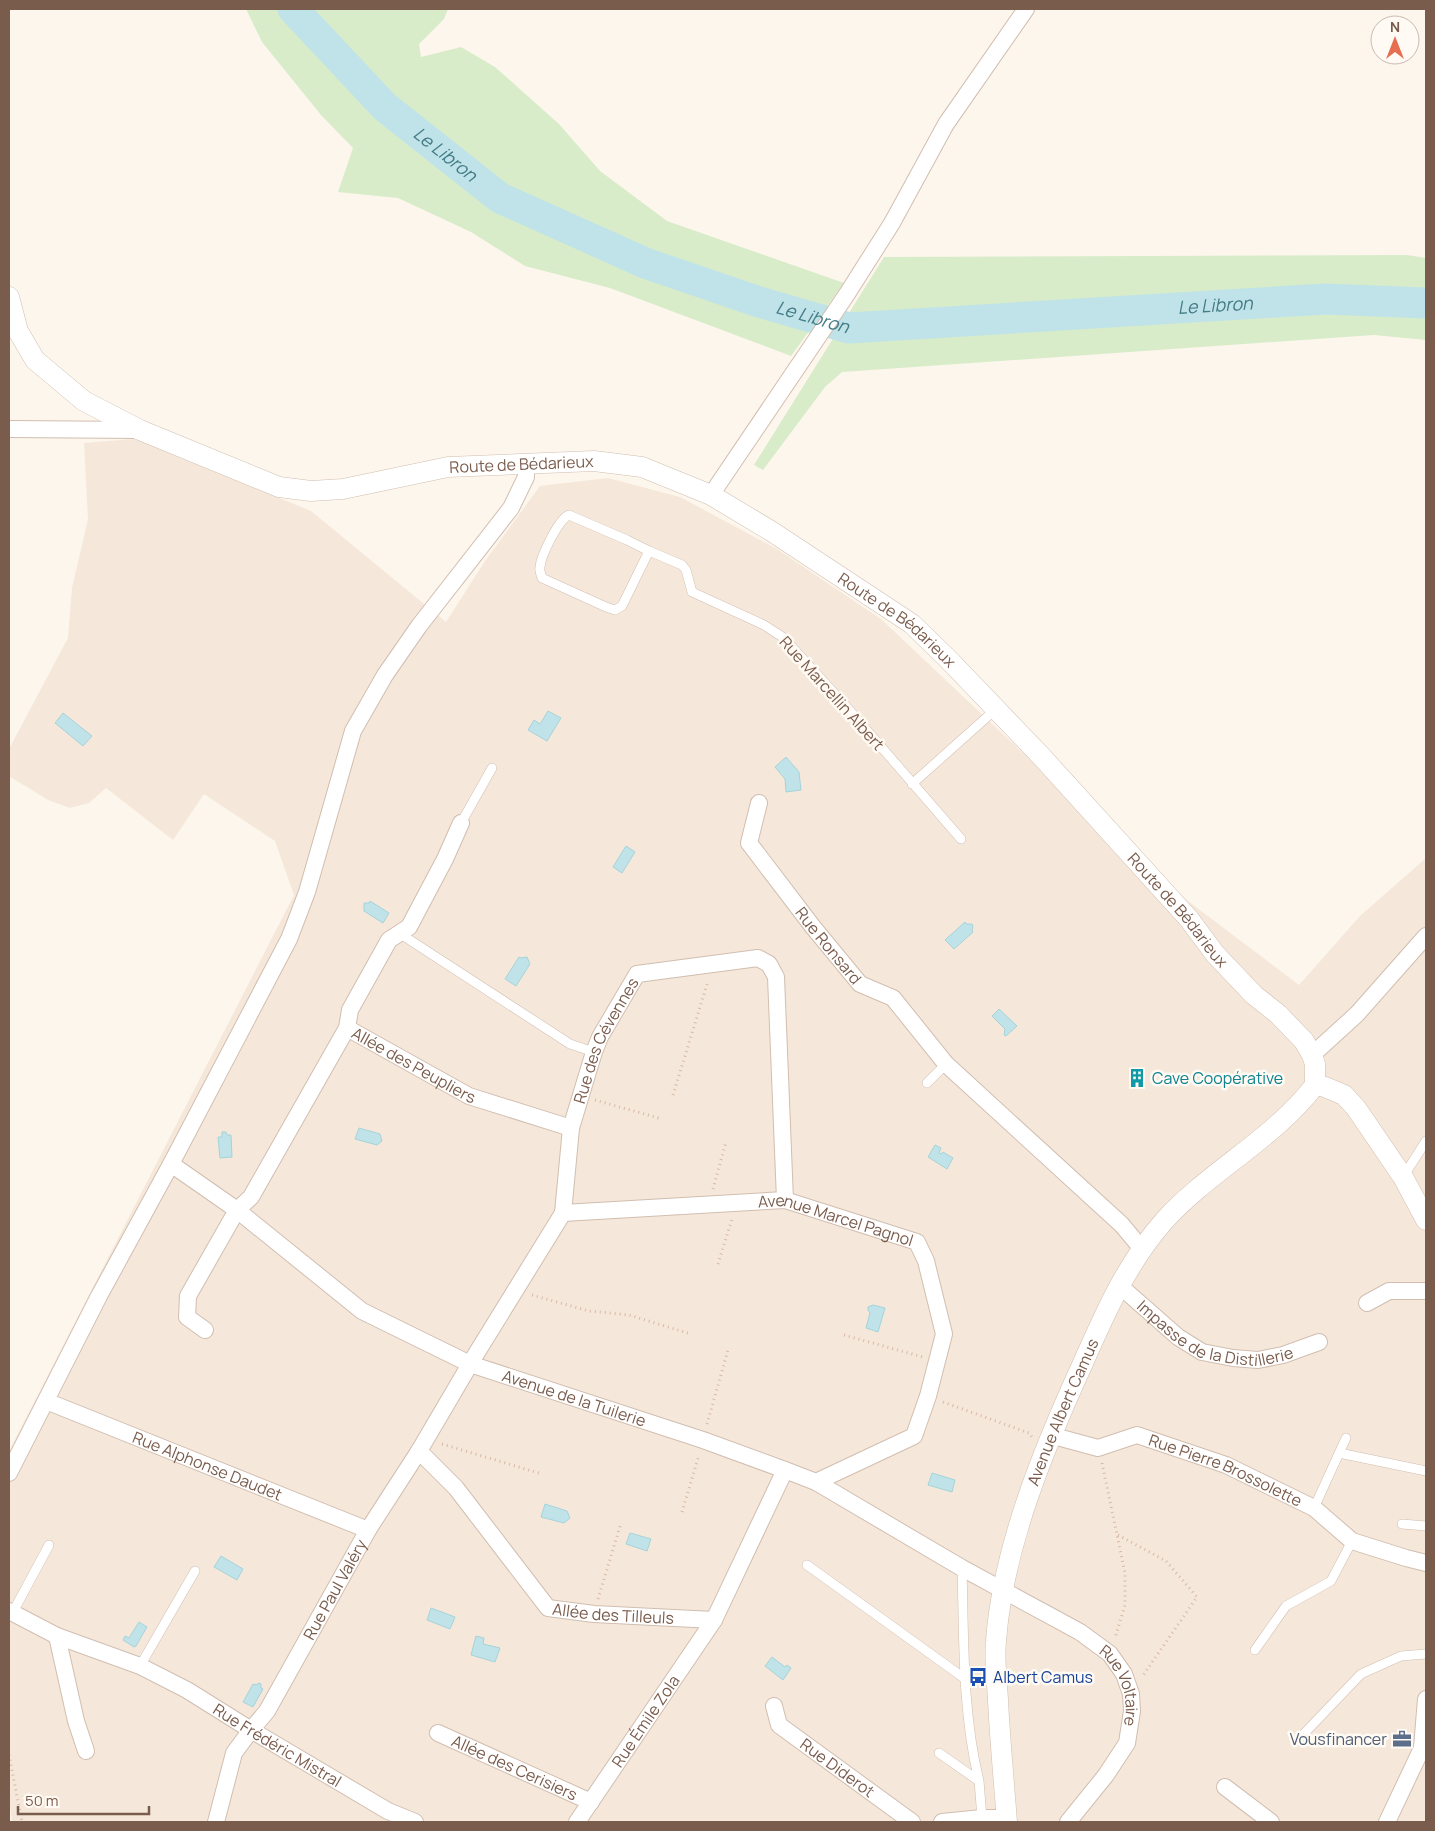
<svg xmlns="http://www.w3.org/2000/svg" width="1435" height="1831" font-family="Manrope,sans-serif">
<rect width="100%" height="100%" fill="#fdf6ec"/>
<path fill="#f5e8da" d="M 145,438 L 171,453 L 311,511 L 446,622 L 485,561 L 540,486 L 608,478 L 680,497 L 777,549 L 881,619 L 1147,870 L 1299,985 L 1360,916 L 1426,858 L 1426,1822 L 12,1822 L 9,1799 L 9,1451 L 294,895 L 275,841 L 204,794 L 173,840 L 106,788 L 89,803 L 70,808 L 48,800 L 9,776 L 9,749 L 68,638 L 72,588 L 88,519 L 84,443 Z"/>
<path fill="#d8ecc9" d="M 246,9 L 448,9 L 444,19 L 419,44 L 421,57 L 461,47 L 495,67 L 559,124 L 600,171 L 667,221 L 844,283 L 791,356 L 610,288 L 525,266 L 471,232 L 398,198 L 338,192 L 353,148 L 321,115 L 262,42 Z
M 1407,255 L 1426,258 L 1426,340 L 1374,335 L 842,372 L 825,387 L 763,470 L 754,465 L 884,257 Z"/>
<path fill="#bfe3e8" stroke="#a5d3da" d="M 548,711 L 561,718 L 547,741 L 528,730 L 534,720 L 540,724 Z
M 63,713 L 92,736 L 83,746 L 55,723 Z
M 786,757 L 799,772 L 801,790 L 786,792 L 785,779 L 775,767 Z
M 626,846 L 635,852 L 622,873 L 613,867 Z
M 370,901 L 389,913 L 383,923 L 364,911 L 364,903 L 369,903 Z
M 965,922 L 966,924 L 972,924 L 973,926 L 972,930 L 973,932 L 954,949 L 945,940 Z
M 519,957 L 521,958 L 527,957 L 530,964 L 516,986 L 505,979 Z
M 999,1009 L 1017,1026 L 1006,1036 L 1004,1035 L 1005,1029 L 992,1016 Z
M 359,1128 L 380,1134 L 382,1141 L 377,1145 L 355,1139 Z
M 222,1132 L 226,1132 L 227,1135 L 231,1135 L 232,1157 L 220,1158 L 218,1137 L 222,1137 Z
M 935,1145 L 941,1148 L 939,1153 L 941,1154 L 943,1152 L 953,1158 L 947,1169 L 928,1157 Z
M 873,1305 L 885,1308 L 878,1332 L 866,1328 L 870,1313 L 868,1310 L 868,1307 Z
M 932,1473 L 955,1480 L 952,1492 L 928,1485 Z
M 545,1504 L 567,1511 L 570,1518 L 564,1523 L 541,1517 Z
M 630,1533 L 651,1539 L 647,1551 L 626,1544 Z
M 221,1556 L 243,1569 L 237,1580 L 214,1567 Z
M 431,1608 L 455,1617 L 450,1629 L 427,1620 Z
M 139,1622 L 147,1627 L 136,1646 L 134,1647 L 123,1640 L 125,1636 L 129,1638 Z
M 476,1636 L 484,1638 L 483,1644 L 500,1648 L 495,1662 L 471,1655 Z
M 772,1657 L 785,1667 L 787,1665 L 791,1668 L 783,1680 L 765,1666 Z
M 259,1683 L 261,1684 L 261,1688 L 263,1689 L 253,1707 L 243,1702 L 253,1684 L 256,1685 Z"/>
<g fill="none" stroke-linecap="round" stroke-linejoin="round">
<path stroke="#bfe3e8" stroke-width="31" id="s1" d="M 293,9 L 385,107 L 500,198 L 645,263 L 759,302 L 849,328 L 1325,299 L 1426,303"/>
<g stroke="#d1beb0" stroke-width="10">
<path id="service" d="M 569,515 L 627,540 L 649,551 L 622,606 L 615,610 L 606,607 L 542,578 C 541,574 539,571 540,567 C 541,555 559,519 569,515 Z
M 649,551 L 682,565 L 686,570 L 692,592 L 764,625 L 784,638 L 844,704 L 961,839
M 912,784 L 996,709
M 461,823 L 492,768
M 399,933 L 570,1044 L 594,1052
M 927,1083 L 946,1064
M 1403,1177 L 1426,1141
M 1339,1453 L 1426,1471
M 1314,1508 L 1346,1438
M 1402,1524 L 1426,1526
M 807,1565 L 964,1678
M 962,1568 C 964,1639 962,1711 979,1781
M 13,1612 L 49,1545
M 1255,1650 L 1286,1606 L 1331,1581 L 1352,1541
M 140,1666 L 195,1571
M 1297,1741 L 1361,1674 L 1401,1656 L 1426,1654
M 939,1753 L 979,1781 L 982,1818"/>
</g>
<g stroke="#d1beb0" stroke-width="18">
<g id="minor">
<path d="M 9,429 L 139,430"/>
<path d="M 711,495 L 847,294 L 892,223 L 946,124 L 1026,9"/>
<path id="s2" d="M 759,803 L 749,843 L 813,927 L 860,984 L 893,998 L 946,1064 L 1122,1225 L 1141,1248"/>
<path d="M 347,1028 L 350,1010 L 389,940 L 409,927 L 445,859 L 461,823"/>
<path d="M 1312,1055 L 1357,1014 L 1426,936"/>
<path id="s3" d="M 171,1164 L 237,1210 L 362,1311 L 470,1364 L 703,1440 L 785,1470 L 816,1482 L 962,1568 L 1080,1632 L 1110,1654 L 1124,1674 L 1131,1694 L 1132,1711 L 1127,1743 L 1106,1775 L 1068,1822"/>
<path id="s4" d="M 563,1213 L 785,1200 L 917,1242 L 926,1261 L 944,1334 L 928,1396 L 914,1436 L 816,1482"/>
<path id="s5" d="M 1120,1286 L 1178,1337 L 1202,1352 L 1233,1358 L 1258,1360 L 1283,1355 L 1319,1342"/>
<path d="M 1367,1303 L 1389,1291 L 1426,1291"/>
<path id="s6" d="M 205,1330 L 187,1317 L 188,1296 L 237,1210 L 251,1197 L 347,1028 L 469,1096 L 571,1128"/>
<path id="s7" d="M 46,1401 L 368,1530"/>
<path id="s8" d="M 1050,1435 L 1098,1448 L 1137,1435 L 1226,1465 L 1314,1508 L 1352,1541 L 1406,1558 L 1426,1563"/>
<path id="s9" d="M 419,1451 L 456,1488 L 548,1608 L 594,1614 L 714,1620 L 785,1470"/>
<path d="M 9,1473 L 99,1296 L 171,1164 L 289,939 L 307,892 L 353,731 L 385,675 L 419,626 L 511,508 L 526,477 L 526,465"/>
<path id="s10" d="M 9,1611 L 57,1636 L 140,1666 L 187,1690 L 251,1730 L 388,1811 L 415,1822"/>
<path d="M 57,1636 L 76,1721 L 86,1751"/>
<path id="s11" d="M 774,1706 L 779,1725 L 912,1822"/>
<path id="s12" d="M 438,1733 L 591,1802"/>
<path d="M 1225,1787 L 1271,1822"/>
<path id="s13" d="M 216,1822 L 234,1753 L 251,1730 L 267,1711 L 368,1530 L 419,1451 L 476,1354 L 563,1213 L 571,1128 L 594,1052 L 600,1037 L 637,974 L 758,958 L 769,964 L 776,977 L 785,1200"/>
<path id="s14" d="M 577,1822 L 714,1620"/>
<path d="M 942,1822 L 982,1818 L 1007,1818"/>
<path d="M 1387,1822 L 1422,1748 L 1426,1699"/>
</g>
</g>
<g stroke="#d1beb0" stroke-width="21">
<g id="tertiary">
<path id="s15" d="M 9,297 L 18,331 L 35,360 L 84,401 L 140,430 L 279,487 L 311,491 L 343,489 L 448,467 L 594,461 L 642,467 L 711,495 L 771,531 L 912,624 L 948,659 L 1042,757 L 1189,919 L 1215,954 L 1254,995 L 1278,1014 L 1304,1041 L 1312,1055 L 1315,1064 L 1315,1085"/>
<path d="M 1315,1085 L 1325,1087 L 1344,1095 L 1356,1108 L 1403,1177 L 1426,1220"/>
<path id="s16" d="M 1007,1822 C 1004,1782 1000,1741 998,1700 C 997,1680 994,1660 996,1641 C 1003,1547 1044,1448 1083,1363 C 1105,1313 1127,1263 1164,1221 C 1209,1171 1275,1138 1315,1085"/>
</g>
</g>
<path stroke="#d9b8a5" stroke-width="3" stroke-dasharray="1 4" stroke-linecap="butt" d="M 673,1095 L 708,981
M 595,1100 L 662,1119
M 713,1189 L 726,1142
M 718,1264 L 732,1219
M 532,1295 L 589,1311 L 629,1315 L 691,1334
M 844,1335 L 923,1357
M 943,1402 L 1029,1433 L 1032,1437
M 707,1424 L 728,1350
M 442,1444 L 542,1474
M 1102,1463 L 1125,1573 L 1125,1605 L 1115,1638
M 682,1512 L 699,1455
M 1118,1535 L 1166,1561 L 1197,1597 L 1142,1677
M 598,1599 L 621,1523
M 9,1755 L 22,1822"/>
<use href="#service" stroke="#fff" stroke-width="9"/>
<use href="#minor" stroke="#fff" stroke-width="16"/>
<use href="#tertiary" stroke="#fff" stroke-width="20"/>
</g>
<defs>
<g id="building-bare" transform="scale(1.5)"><path d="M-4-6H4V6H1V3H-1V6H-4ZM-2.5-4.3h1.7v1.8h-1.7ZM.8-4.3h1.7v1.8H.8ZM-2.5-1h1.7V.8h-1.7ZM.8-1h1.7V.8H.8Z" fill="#0f9aa8" stroke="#fffaf3" stroke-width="2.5" paint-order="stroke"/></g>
<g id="bus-bare" transform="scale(1.5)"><path d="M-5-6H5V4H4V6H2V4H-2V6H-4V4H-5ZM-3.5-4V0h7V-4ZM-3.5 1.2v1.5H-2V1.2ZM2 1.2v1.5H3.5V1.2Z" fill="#1a4fb4" stroke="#fffaf3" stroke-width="2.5" paint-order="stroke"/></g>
<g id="office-bare" transform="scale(1.5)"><path d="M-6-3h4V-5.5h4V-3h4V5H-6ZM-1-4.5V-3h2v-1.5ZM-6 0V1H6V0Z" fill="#5c6f8a" stroke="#fffaf3" stroke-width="2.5" paint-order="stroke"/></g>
</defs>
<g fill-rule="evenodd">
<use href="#building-bare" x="1137" y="1078"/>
<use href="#bus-bare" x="978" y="1677"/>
<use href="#office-bare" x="1402" y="1739"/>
</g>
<g text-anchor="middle" stroke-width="5" stroke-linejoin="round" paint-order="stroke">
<g font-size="16" fill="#7a5c4d" stroke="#fffaf3">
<text dy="6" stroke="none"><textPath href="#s15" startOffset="591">Route de Bédarieux</textPath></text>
<text dy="6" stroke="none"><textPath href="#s15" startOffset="1011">Route de Bédarieux</textPath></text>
<text transform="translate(832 693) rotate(48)" y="6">Rue Marcellin Albert</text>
<text dy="6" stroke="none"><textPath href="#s15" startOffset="1416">Route de Bédarieux</textPath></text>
<text dy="6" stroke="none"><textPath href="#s2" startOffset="171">Rue Ronsard</textPath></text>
<text dy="6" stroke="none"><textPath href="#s13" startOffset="884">Rue des Cévennes</textPath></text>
<text dy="6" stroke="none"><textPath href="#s6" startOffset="432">Allée des Peupliers</textPath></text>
<text dy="6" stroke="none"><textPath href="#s4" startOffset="276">Avenue Marcel Pagnol</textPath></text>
<text dy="6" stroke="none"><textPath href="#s5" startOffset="112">Impasse de la Distillerie</textPath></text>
<text dy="6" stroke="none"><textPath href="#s3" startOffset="471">Avenue de la Tuilerie</textPath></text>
<text dy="6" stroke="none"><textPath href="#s16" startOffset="421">Avenue Albert Camus</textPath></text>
<text dy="6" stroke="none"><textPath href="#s7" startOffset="174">Rue Alphonse Daudet</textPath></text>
<text dy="6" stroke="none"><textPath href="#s8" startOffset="186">Rue Pierre Brossolette</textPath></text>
<text dy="6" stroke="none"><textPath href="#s13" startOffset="264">Rue Paul Valéry</textPath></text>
<text dy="6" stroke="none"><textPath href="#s9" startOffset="269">Allée des Tilleuls</textPath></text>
<text dy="6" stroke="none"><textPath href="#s3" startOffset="1102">Rue Voltaire</textPath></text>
<text dy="6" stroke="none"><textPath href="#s14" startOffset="122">Rue Émile Zola</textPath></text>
<text dy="6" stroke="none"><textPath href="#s10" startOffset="301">Rue Frédéric Mistral</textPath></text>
<text dy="6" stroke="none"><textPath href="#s12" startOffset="84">Allée des Cerisiers</textPath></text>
<text dy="6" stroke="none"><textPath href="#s11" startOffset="92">Rue Diderot</textPath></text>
</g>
<g font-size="16" fill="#0d838f" stroke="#fffaf3" text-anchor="start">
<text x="1152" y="1084">Cave Coopérative</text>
</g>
<g font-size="16" fill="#164399" stroke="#fffaf3" text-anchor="start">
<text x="993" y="1683">Albert Camus</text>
</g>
<g font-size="16" fill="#4e5e75" stroke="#fffaf3" text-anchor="end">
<text x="1387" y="1745">Vousfinancer</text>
</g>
<g font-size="18" font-style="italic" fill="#437c86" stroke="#fffaf3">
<text dy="6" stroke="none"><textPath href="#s1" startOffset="211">Le Libron</textPath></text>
<text dy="6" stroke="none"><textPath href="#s1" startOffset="1021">Le Libron</textPath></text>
<text dy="6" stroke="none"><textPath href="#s1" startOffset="616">Le Libron</textPath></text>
</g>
</g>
<rect width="1435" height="1831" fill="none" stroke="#7a5c4d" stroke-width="20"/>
<g transform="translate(1395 40)"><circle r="24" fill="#fffaf3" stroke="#cabbb1"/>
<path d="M0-4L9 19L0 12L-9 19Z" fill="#e76f51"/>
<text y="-8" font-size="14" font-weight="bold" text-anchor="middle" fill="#7a5c4d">N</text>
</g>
<path d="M18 1806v8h131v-8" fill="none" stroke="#7a5c4d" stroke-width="2.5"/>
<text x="25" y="1806" font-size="15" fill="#7a5c4d" stroke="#fffaf3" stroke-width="4" paint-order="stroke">50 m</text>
</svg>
